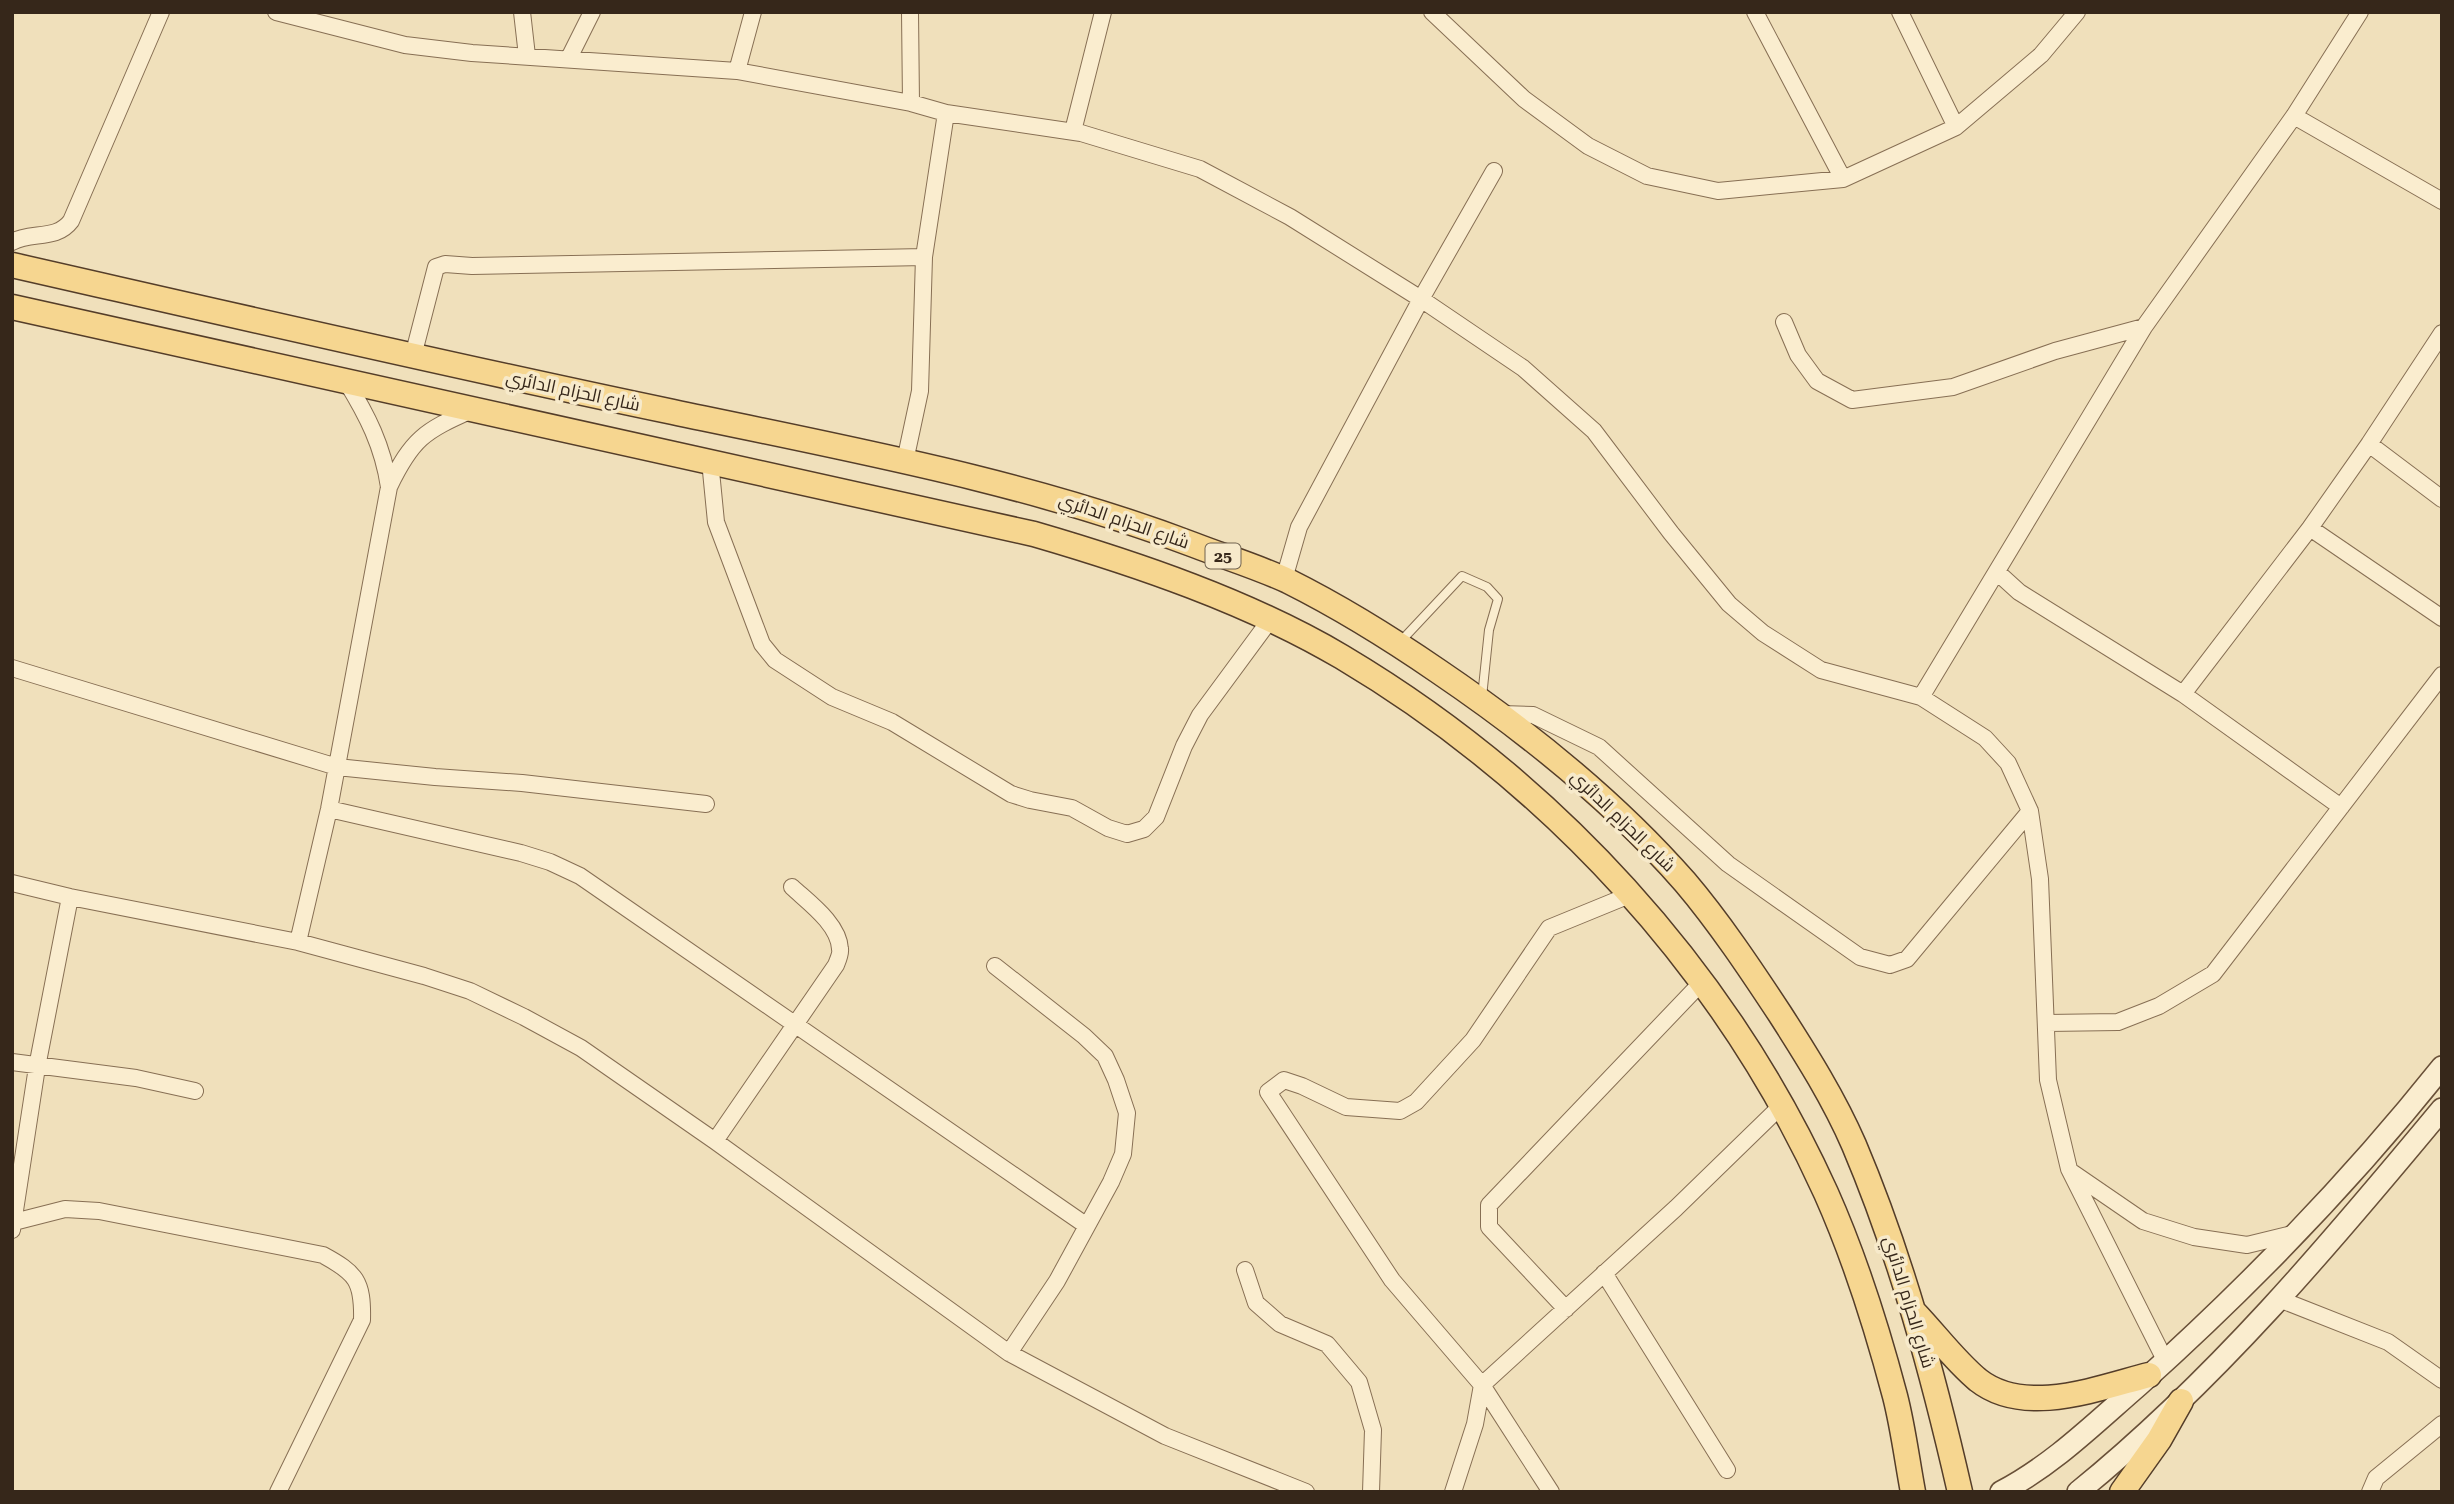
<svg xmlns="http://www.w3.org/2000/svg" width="2454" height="1504" font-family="'Roboto Serif',Cairo,serif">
<rect width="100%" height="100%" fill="#f0e0bb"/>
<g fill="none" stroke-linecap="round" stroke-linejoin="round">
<g stroke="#876f54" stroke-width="10">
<path id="lane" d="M 1401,641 L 1462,576 L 1487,587 L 1498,599 L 1489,630 L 1482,697"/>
</g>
<g stroke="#876f54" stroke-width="18">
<path id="street" d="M 276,12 L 405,45 L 472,53 L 737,71 L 911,103 L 946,113 L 1081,133 L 1200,169 L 1290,217 L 1421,299 L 1523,368 L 1594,431 L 1671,533 L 1729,604 L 1763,633 L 1821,670 L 1921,697 L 1985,738 L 2008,763 L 2030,811 L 2040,879 L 2048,1080 L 2069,1169 L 2166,1362
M 522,12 L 527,56
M 910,12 L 911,103
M 1432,12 L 1524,99 L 1588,146 L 1647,176 L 1718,191 L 1843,179 L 1956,127 L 2041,55 L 2077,12
M 1755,12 L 1843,179
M 1900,12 L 1956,127
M 569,58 L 592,12
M 737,71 L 753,12
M 2294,116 L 2442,201
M 1073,131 L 1103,12
M 12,242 C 31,231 56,241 71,221 L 161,12
M 1784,322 L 1798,355 L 1817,381 L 1852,400 L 1953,387 L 2055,351 L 2144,327
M 413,356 L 436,267 L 445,264 L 472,266 L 924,257
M 346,381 C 367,415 383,446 389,487
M 2369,444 L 2442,499
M 710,461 L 716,522 L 762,644 L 775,660 L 832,697 L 892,722 L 1011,794 L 1030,800 L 1072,808 L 1108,828 L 1127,834 L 1144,829 L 1156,817 L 1184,746 L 1200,715 L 1270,620
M 905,461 L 920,391 L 924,257 L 946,113
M 2310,528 L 2442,618
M 1997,572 L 2019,592 L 2183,694 L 2341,807
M 1284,579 L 1299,527 L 1421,299 L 1494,171
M 12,668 L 337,767 L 435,777 L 522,783 L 706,804
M 2183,694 L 2310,528 L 2369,444 L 2442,333
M 1921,697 L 2144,327 L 2294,116 L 2360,12
M 1502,714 L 1533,715 L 1599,747 L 1728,864 L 1860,957 L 1890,965 L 1907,959 L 2030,811
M 329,809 L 521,853 L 550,862 L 580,876 L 1087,1226
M 12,883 L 70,897 L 298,942 L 424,976 L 470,991 L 524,1017 L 581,1048 L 715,1141 L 1009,1353 L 1165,1436 L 1306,1492
M 298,942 L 329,809 L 389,487 C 412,439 424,431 472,410
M 995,966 L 1084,1036 L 1105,1056 L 1116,1080 L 1127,1113 L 1123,1154 L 1111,1182 L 1057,1281 L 1009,1353
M 2047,1023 L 2118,1022 L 2159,1006 L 2213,974 L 2442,675
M 12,1062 L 136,1078 L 195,1091
M 715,1141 L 836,965 C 838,960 841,953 840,949 C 839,924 808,902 792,887
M 2073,1173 L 2143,1221 L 2194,1237 L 2247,1245 L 2296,1233
M 14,1222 L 65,1209 L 99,1211 L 323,1255 C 356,1273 363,1281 362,1320 L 278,1492
M 12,1230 L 37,1067 L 70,897
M 1245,1270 L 1256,1303 L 1280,1324 L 1327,1344 L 1359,1382 L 1373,1430 L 1371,1492
M 1604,1273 L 1727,1470
M 2279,1299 L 2388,1342 L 2442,1380
M 1566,1309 L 1489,1227 L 1489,1205 L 1702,982
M 1453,1492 L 1475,1424 L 1482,1385 L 1676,1208 L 1782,1105
M 1551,1492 L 1482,1385 L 1392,1280 L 1268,1092 L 1284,1080 L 1302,1086 L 1346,1107 L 1400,1111 L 1416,1102 L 1473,1040 L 1549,928 L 1632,894
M 2370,1492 L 2376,1478 L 2442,1424"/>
</g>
<g stroke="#695038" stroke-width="24">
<path id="secondary" d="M 2001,1492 C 2053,1465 2095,1423 2139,1385 C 2247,1288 2351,1181 2442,1067
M 2078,1492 C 2215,1381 2330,1244 2442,1109"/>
</g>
<g stroke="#543d29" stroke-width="27">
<path id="primary" d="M 12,265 C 232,315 452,366 673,412 C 848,449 1026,481 1194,545 C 1225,557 1258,567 1288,581 C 1340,607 1390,638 1438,671 C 1528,732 1613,800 1685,882 C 1719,922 1751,970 1780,1014 C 1807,1056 1834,1099 1854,1145 C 1901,1256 1933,1374 1960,1492
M 12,307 L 1034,534 C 1137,564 1249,602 1342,657 C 1552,782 1725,970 1826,1193 C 1855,1258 1877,1328 1895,1396 C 1903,1427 1907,1460 1913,1492
M 1915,1313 C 1936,1335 1955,1361 1978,1380 C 2025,1417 2098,1388 2149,1375
M 2122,1492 L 2159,1440 L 2181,1401"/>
</g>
<use href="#lane" stroke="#faedcf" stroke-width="8"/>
<use href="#street" stroke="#faedcf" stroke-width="16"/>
<use href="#secondary" stroke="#faedcf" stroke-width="21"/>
<use href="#primary" stroke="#f6d690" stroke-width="24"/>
</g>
<g text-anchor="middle" stroke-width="7" stroke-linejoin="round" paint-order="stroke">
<rect fill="#f7eacb" stroke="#70624f" stroke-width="2" x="1205.5" y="543.5" width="35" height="25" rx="5"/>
<g font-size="16" font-weight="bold" fill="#36271a">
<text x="1223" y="562">25</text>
</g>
<g font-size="18" fill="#36271a" stroke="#f7eacb">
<text transform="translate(573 391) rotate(12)" y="6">شارع الحزام الدائري</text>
<text transform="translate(1124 521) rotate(19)" y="6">شارع الحزام الدائري</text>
<text transform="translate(1623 821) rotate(44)" y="6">شارع الحزام الدائري</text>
<text transform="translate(1909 1302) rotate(73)" y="6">شارع الحزام الدائري</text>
</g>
</g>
<rect width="2454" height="1504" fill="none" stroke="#36271a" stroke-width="28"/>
</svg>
